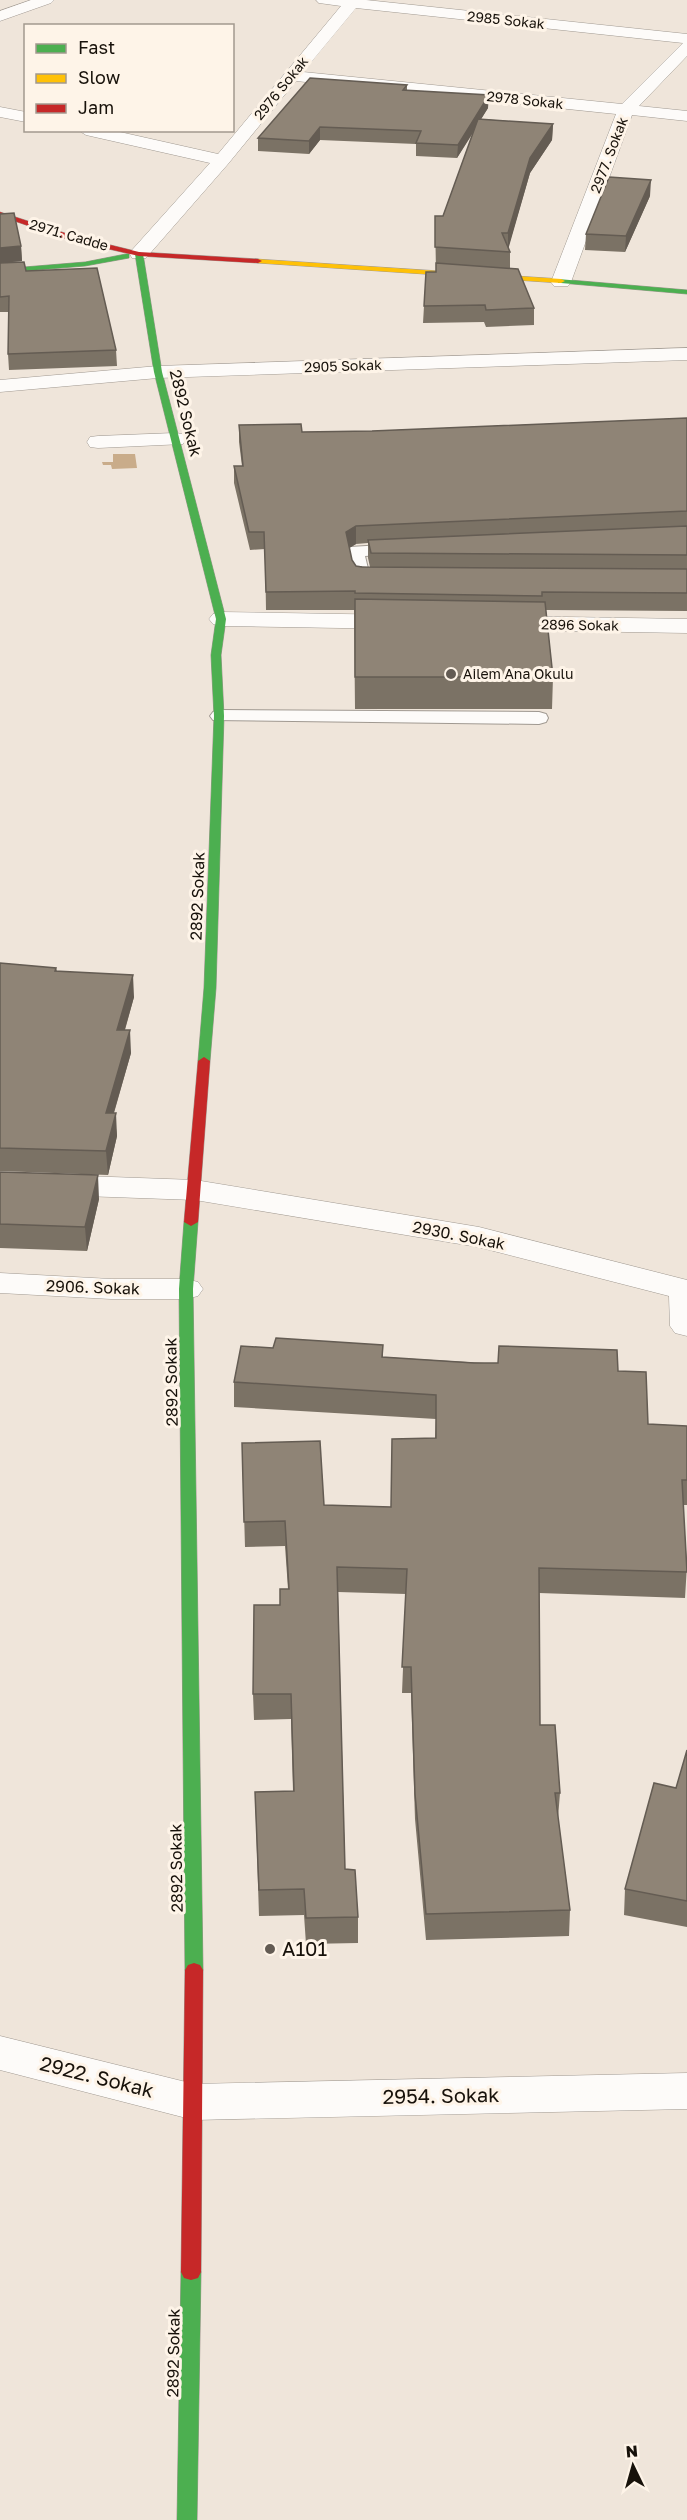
<svg xmlns="http://www.w3.org/2000/svg" width="687" height="2520" font-family="'Golos Text',sans-serif">
<rect width="100%" height="100%" fill="#efe5da"/>
<path fill="#c9ac8a" d="M 113,454 L 135,454 L 137,468 L 112,469 L 111,465 L 103,465 L 102,462 L 113,462 Z"/>
<g fill="none" stroke-linecap="round" stroke-linejoin="round">
<g stroke="#a09991" stroke-width="2">
<path id="lane" d="M 399,544 L 407,549 L 405,553 L 365,556 L 369,573 L 388,574 L 390,578 L 388,582 L 356,582 L 348,551 L 350,547 Z
M 219,710 L 539,712 L 546,714 L 548,718 L 546,722 L 539,724 L 213,720 L 210,716 L 213,712 Z"/>
</g>
<g stroke="#a09991" stroke-width="1">
<path id="street" d="M 31,0 L 54,0 L 51,3 L 0,21 L 0,11 Z
M 316,0 L 366,0 L 687,34 L 687,56 L 639,106 L 687,111 L 687,121 L 632,115 L 571,282 L 568,286 L 554,286 L 551,282 L 616,114 L 296,81 L 228,164 L 146,258 L 132,258 L 130,254 L 132,250 L 210,163 L 86,135 L 78,130 L 111,130 L 218,154 L 341,6 L 319,3 ZM 356,8 L 683,43 L 622,104 L 303,72 Z
M 0,107 L 26,112 L 26,122 L 0,117 Z
M 687,348 L 687,360 L 158,378 L 0,392 L 0,380 L 158,366 Z
M 175,433 L 183,434 L 186,439 L 183,444 L 98,448 L 90,447 L 87,442 L 90,437 L 98,436 Z
M 221,612 L 400,615 L 408,617 L 412,622 L 408,627 L 400,629 L 221,626 L 213,624 L 209,619 L 213,614 Z
M 503,616 L 687,619 L 687,633 L 503,630 L 495,628 L 491,623 L 495,618 Z
M 0,1173 L 195,1180 L 479,1227 L 687,1280 L 687,1336 L 675,1333 L 670,1326 L 669,1296 L 478,1247 L 195,1200 L 0,1193 Z
M 0,1273 L 111,1279 L 186,1279 L 198,1282 L 203,1289 L 198,1296 L 186,1299 L 111,1299 L 0,1293 Z
M 0,2036 L 194,2084 L 687,2073 L 687,2109 L 194,2120 L 0,2070 Z"/>
</g>
<g stroke="#a09991" stroke-width="1">
<path id="fast" d="M 139,252 L 143,254 L 162,372 L 226,619 L 221,655 L 224,716 L 216,988 L 210,1061 L 204,1065 L 198,1061 L 204,988 L 214,716 L 211,655 L 216,619 L 154,372 L 135,254 Z
M 126,254 L 129,254 L 129,258 L 85,266 L 0,273 L 0,269 L 85,262 Z
M 558,279 L 687,290 L 687,294 L 561,283 L 558,283 Z
M 191,1218 L 198,1222 L 193,1289 L 203,1970 L 200,1975 L 194,1977 L 188,1975 L 185,1970 L 179,1289 L 184,1222 Z
M 191,2264 L 198,2266 L 201,2272 L 197,2520 L 177,2520 L 181,2272 L 184,2266 Z"/>
</g>
<g stroke="#a09991" stroke-width="1">
<path id="slow" d="M 255,259 L 561,279 L 565,281 L 561,283 L 258,263 L 254,261 Z"/>
</g>
<g stroke="#a09991" stroke-width="1">
<path id="jam" d="M 0,212 L 74,236 L 139,252 L 258,259 L 262,261 L 258,263 L 139,256 L 69,240 L 0,216 Z
M 204,1057 L 210,1061 L 198,1222 L 191,1226 L 184,1222 L 198,1061 Z
M 194,1963 L 200,1965 L 203,1970 L 201,2272 L 198,2278 L 191,2280 L 184,2278 L 181,2272 L 185,1970 L 188,1965 Z"/>
</g>
<use href="#lane" fill="#fdfbf9" fill-rule="evenodd"/>
<use href="#street" fill="#fdfbf9" fill-rule="evenodd"/>
<use href="#fast" fill="#4caf50" fill-rule="evenodd"/>
<use href="#slow" fill="#ffc107" fill-rule="evenodd"/>
<use href="#jam" fill="#c62828" fill-rule="evenodd"/>
</g>
<path fill="#7b7265" fill-rule="evenodd" d="M 407,85 L 407,90 L 488,108 L 481,119 L 553,124 L 552,140 L 530,173 L 508,248 L 510,252 L 510,269 L 534,308 L 534,325 L 486,327 L 484,322 L 423,323 L 424,306 L 436,272 L 435,216 L 443,216 L 473,133 L 457,158 L 416,156 L 416,144 L 320,140 L 309,154 L 258,151 L 258,138 Z
M 650,196 L 625,252 L 585,250 L 586,234 Z
M 0,214 L 21,246 L 22,261 L 3,263 L 26,271 L 116,350 L 117,366 L 9,370 L 8,354 L 9,312 L 0,312 Z
M 687,418 L 687,611 L 546,610 L 553,677 L 552,709 L 355,709 L 354,610 L 266,610 L 265,549 L 250,550 L 234,483 L 234,466 L 242,466 L 239,442 L 239,425 L 302,432 L 372,431 ZM 368,543 L 368,558 L 370,567 L 356,566 L 352,560 L 349,548 L 356,544 Z
M 0,963 L 56,968 L 57,971 L 134,997 L 125,1030 L 131,1053 L 114,1113 L 117,1136 L 108,1175 L 0,1171 Z
M 0,1172 L 99,1199 L 87,1251 L 0,1248 Z
M 383,1345 L 383,1357 L 618,1371 L 648,1424 L 687,1426 L 687,1505 L 683,1505 L 687,1565 L 685,1598 L 539,1593 L 540,1725 L 560,1793 L 558,1818 L 570,1910 L 569,1936 L 426,1940 L 415,1819 L 411,1693 L 402,1693 L 406,1594 L 338,1592 L 345,1869 L 358,1917 L 358,1943 L 306,1944 L 304,1915 L 259,1916 L 255,1792 L 293,1791 L 291,1719 L 254,1720 L 253,1694 L 280,1605 L 288,1589 L 285,1546 L 245,1547 L 242,1443 L 324,1505 L 391,1507 L 435,1438 L 436,1419 L 234,1407 L 234,1382 L 273,1348 Z
M 687,1750 L 687,1927 L 624,1915 L 625,1889 L 676,1788 Z"/>
<path fill="#645c53" d="M 489,95 L 488,108 L 457,158 L 458,145 Z
M 553,124 L 552,140 L 530,173 L 508,250 L 508,233 L 530,158 Z
M 320,127 L 320,140 L 309,154 L 309,141 Z
M 651,180 L 650,196 L 625,252 L 626,236 Z
M 21,246 L 22,261 L 0,263 L 0,248 Z
M 356,526 L 356,544 L 346,550 L 346,532 Z
M 133,975 L 134,997 L 118,1053 L 117,1030 Z
M 130,1030 L 131,1053 L 107,1136 L 106,1113 Z
M 116,1113 L 117,1136 L 108,1175 L 106,1151 Z
M 98,1175 L 99,1199 L 87,1251 L 85,1227 Z"/>
<path fill="#8f8476" stroke="#645c53" stroke-width="1.5" d="M 310,78 L 407,85 L 403,90 L 489,95 L 458,145 L 416,143 L 421,131 L 320,127 L 309,141 L 258,138 Z
M 478,119 L 553,124 L 530,158 L 508,233 L 502,233 L 510,252 L 435,247 L 435,216 L 443,216 Z
M 609,177 L 651,180 L 626,236 L 586,234 Z
M 14,213 L 21,246 L 0,248 L 0,214 Z
M 24,262 L 26,271 L 97,268 L 116,350 L 8,354 L 9,296 L 0,297 L 0,263 Z
M 436,263 L 518,269 L 534,308 L 486,310 L 485,305 L 424,306 L 426,272 L 436,272 Z
M 687,418 L 687,511 L 356,526 L 346,532 L 352,560 L 356,566 L 362,567 L 687,569 L 687,593 L 542,592 L 542,596 L 355,593 L 355,591 L 266,592 L 264,532 L 249,532 L 234,466 L 243,466 L 239,425 L 301,424 L 302,432 L 372,431 Z
M 687,526 L 687,555 L 371,553 L 368,540 Z
M 355,599 L 545,602 L 553,677 L 355,677 Z
M 0,963 L 56,968 L 55,971 L 133,975 L 117,1030 L 130,1030 L 106,1113 L 116,1113 L 106,1151 L 0,1148 Z
M 0,1172 L 98,1175 L 85,1227 L 0,1224 Z
M 276,1338 L 383,1345 L 382,1357 L 474,1363 L 498,1363 L 499,1346 L 617,1350 L 618,1371 L 646,1372 L 648,1424 L 687,1426 L 687,1480 L 682,1480 L 687,1572 L 539,1568 L 540,1725 L 555,1725 L 560,1793 L 555,1793 L 570,1910 L 426,1914 L 415,1794 L 411,1667 L 402,1667 L 407,1569 L 337,1567 L 345,1869 L 355,1870 L 358,1917 L 306,1918 L 304,1889 L 259,1890 L 255,1792 L 294,1791 L 291,1694 L 253,1694 L 254,1605 L 280,1605 L 280,1589 L 289,1589 L 285,1521 L 244,1522 L 242,1443 L 320,1441 L 324,1505 L 391,1507 L 392,1439 L 436,1438 L 436,1395 L 234,1382 L 241,1346 L 273,1348 Z
M 687,1750 L 687,1901 L 625,1889 L 654,1783 L 676,1788 Z"/>
<g fill="#635b53" stroke="#fef4e8" stroke-width="2">
<circle cx="451" cy="674" r="6"/>
<circle cx="270" cy="1949" r="6"/>
</g>
<g text-anchor="middle" stroke-width="6" stroke-linejoin="round" paint-order="stroke">
<g font-size="14" fill="#17110a" stroke="#fef4e8">
<text transform="translate(506 20) rotate(6)" y="5">2985 Sokak</text>
<text transform="translate(281 88) rotate(-51)" y="5">2976 Sokak</text>
<text transform="translate(525 100) rotate(6)" y="5">2978 Sokak</text>
<text transform="translate(609 155) rotate(-69)" y="5">2977. Sokak</text>
<text transform="translate(69 235) rotate(16)" y="5">2971. Cadde</text>
<text transform="translate(343 366) rotate(-2)" y="5">2905 Sokak</text>
<text transform="translate(580 625) rotate(1)" y="5">2896 Sokak</text>
</g>
<g font-size="14" fill="#17110a" stroke="#fef4e8" text-anchor="start">
<text x="463" y="679">Ailem Ana Okulu</text>
</g>
<g font-size="16" fill="#17110a" stroke="#fef4e8">
<text transform="translate(186 413) rotate(76)" y="6">2892 Sokak</text>
<text transform="translate(197 896) rotate(-88)" y="6">2892 Sokak</text>
<text transform="translate(459 1235) rotate(11)" y="6">2930. Sokak</text>
<text transform="translate(93 1287) rotate(2)" y="6">2906. Sokak</text>
<text transform="translate(171 1382) rotate(-91)" y="6">2892 Sokak</text>
<text transform="translate(176 1868) rotate(-91)" y="6">2892 Sokak</text>
<text transform="translate(173 2353) rotate(-89)" y="6">2892 Sokak</text>
</g>
<g font-size="20" fill="#17110a" stroke="#fef4e8" text-anchor="start">
<text x="282" y="1956">A101</text>
</g>
<g font-size="20" fill="#17110a" stroke="#fef4e8">
<text transform="translate(97 2077) rotate(14)" y="7">2922. Sokak</text>
<text transform="translate(441 2096) rotate(-1)" y="7">2954. Sokak</text>
</g>
</g>
<rect x="24" y="24" width="210" height="108" fill="#fef4e8" stroke="#a2998f" stroke-width="1.5"/>
<rect x="36" y="44" width="30" height="9" fill="#4caf50" stroke="#a2998f" stroke-width="1.5"/>
<text x="78" y="54" font-size="18" fill="#17110a">Fast</text>
<rect x="36" y="74" width="30" height="9" fill="#ffc107" stroke="#a2998f" stroke-width="1.5"/>
<text x="78" y="84" font-size="18" fill="#17110a">Slow</text>
<rect x="36" y="104" width="30" height="9" fill="#c62828" stroke="#a2998f" stroke-width="1.5"/>
<text x="78" y="114" font-size="18" fill="#17110a">Jam</text>
<g transform="translate(633 2466) rotate(355)" stroke="#fef4e8" stroke-width="4.5" paint-order="stroke">
<path d="M0-4.5L10 22L0 15L-10 22Z" fill="#17110a"/>
<text y="-9" font-size="16" font-weight="bold" text-anchor="middle" fill="#17110a">N</text>
</g>
</svg>
